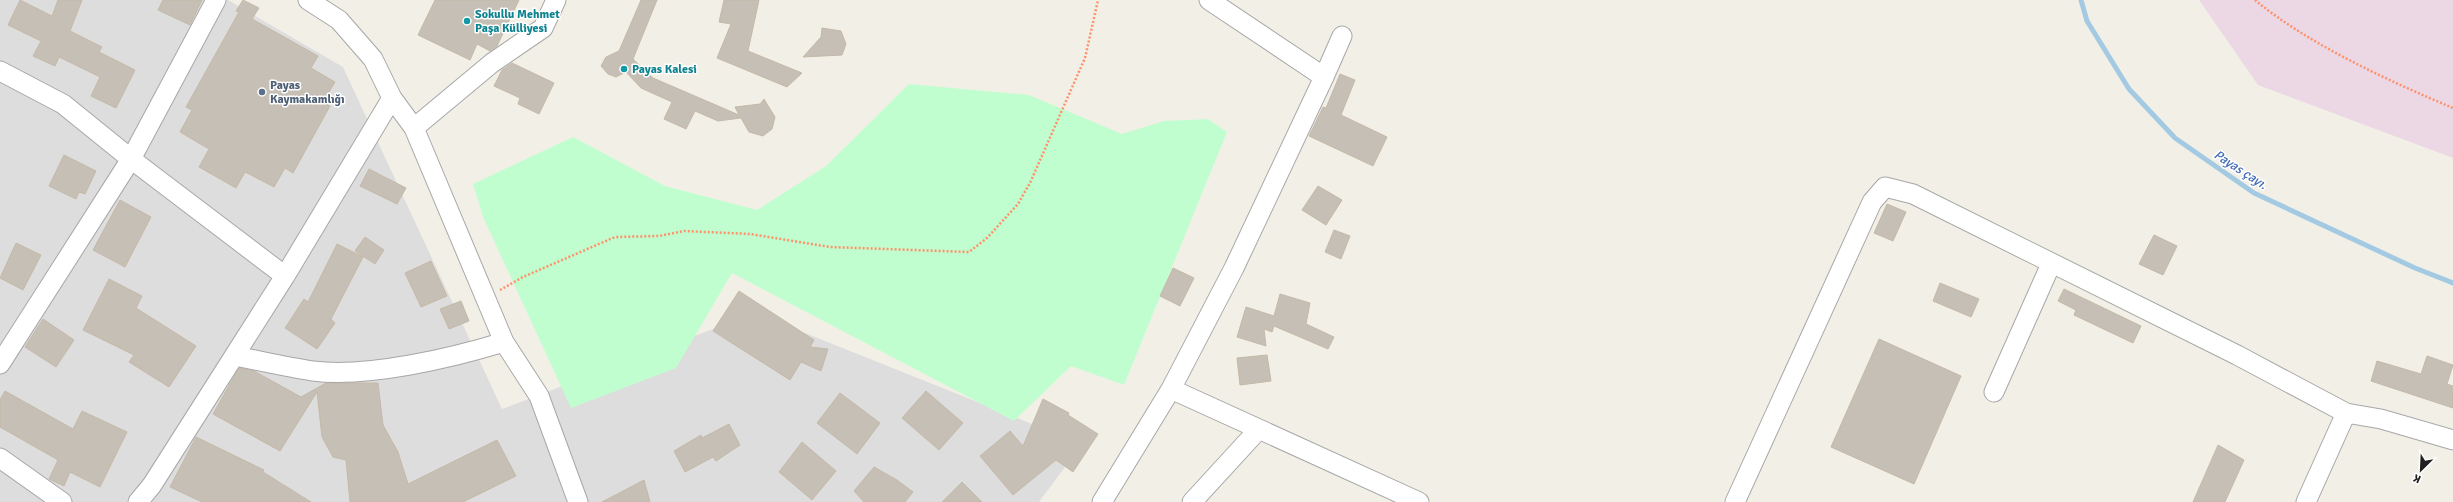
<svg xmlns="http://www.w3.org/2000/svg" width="2453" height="502" font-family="Signika,sans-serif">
<rect width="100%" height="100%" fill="#f2f0e6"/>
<path fill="#dedddd" d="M 0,0 L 228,0 L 343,67 L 502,409 L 755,313 L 1082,444 L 1039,502 L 0,502 Z"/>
<path fill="#ebd8e4" d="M 2199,0 L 2453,0 L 2453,158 L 2258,85 Z"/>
<path fill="#c1fecf" d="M 909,84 L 1029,95 L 1122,134 L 1164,121 L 1208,119 L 1227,132 L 1124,385 L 1071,366 L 1014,421 L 732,273 L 676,368 L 571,408 L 483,217 L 473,184 L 573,137 L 665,186 L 757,210 L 826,166 Z"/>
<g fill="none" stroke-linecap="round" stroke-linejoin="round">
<path stroke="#a3cae2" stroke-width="5" d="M 2081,0 L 2087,21 L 2129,89 L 2175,138 L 2254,193 L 2415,268 L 2453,283"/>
</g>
<path fill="#c6bfb5" stroke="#c5b9a7" d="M 20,0 L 52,16 L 58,0 L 82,0 L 70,31 L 102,47 L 99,52 L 135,70 L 116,108 L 91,96 L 100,77 L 59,57 L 55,66 L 33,56 L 41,41 L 8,25 Z
M 163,0 L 202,0 L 190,25 L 158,10 Z
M 243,0 L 259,8 L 252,19 L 318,56 L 311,68 L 335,82 L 323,102 L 330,106 L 293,173 L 285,168 L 274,187 L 245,172 L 236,188 L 199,167 L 209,149 L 180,132 L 192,110 L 186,107 L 239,12 L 236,11 Z
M 435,0 L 519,0 L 497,46 L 490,51 L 477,44 L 470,60 L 418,35 Z
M 641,0 L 657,0 L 633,59 L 653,78 L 739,115 L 735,107 L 760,104 L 764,99 L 775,117 L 772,129 L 763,136 L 749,132 L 741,118 L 718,121 L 695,111 L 686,129 L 664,119 L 672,102 L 641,88 L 626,72 L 616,77 L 608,74 L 601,66 L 606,57 L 619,51 Z
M 724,0 L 759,0 L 748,51 L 802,73 L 787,87 L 717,58 L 731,24 L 719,22 Z
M 822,28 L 841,31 L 846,44 L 842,55 L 803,57 L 821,37 Z
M 512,63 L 554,83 L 539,114 L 518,104 L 520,98 L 494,86 L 502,70 Z
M 1340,74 L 1355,80 L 1341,115 L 1387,137 L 1373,166 L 1309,136 L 1323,107 L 1326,108 Z
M 64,155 L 96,171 L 85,194 L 79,192 L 76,199 L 49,186 Z
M 369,169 L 406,188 L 397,204 L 360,186 Z
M 1318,186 L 1342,200 L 1326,225 L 1302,210 Z
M 120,200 L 151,217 L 125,267 L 93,250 Z
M 1887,204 L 1906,212 L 1893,241 L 1874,233 Z
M 1334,230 L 1350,236 L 1341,259 L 1325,252 Z
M 2154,235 L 2177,246 L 2163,275 L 2139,264 Z
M 365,237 L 384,250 L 375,264 L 355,251 Z
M 16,243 L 41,255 L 23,290 L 0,278 Z
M 337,244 L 363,257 L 331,319 L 335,323 L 317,349 L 285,328 L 304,299 L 308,302 Z
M 431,261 L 447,296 L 421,307 L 405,273 Z
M 1173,268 L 1194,278 L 1180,306 L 1160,296 Z
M 109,279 L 142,296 L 136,308 L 196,346 L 169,387 L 129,362 L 134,355 L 83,330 Z
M 1940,283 L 1979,299 L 1971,317 L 1933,301 Z
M 2064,289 L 2141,326 L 2133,343 L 2074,315 L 2076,310 L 2058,301 Z
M 739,291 L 814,340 L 810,347 L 828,349 L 821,371 L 801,362 L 790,380 L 713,331 Z
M 1280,294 L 1310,303 L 1306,324 L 1334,337 L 1328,349 L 1274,326 L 1272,332 L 1264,329 L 1266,346 L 1237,337 L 1246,307 L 1274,316 Z
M 461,301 L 469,321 L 449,329 L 440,309 Z
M 43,319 L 74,340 L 56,367 L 25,347 Z
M 1879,339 L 1961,376 L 1914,484 L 1831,447 Z
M 1267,355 L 1271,381 L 1240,385 L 1237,358 Z
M 2427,356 L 2453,365 L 2447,384 L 2453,386 L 2453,408 L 2371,381 L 2377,361 L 2421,374 Z
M 239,368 L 254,371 L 301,397 L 326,383 L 378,383 L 383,425 L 398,452 L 408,484 L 497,440 L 516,476 L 463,502 L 350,502 L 346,460 L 333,457 L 322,437 L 317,392 L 280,451 L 213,414 Z
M 5,391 L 73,429 L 82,411 L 127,432 L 100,487 L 70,472 L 64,486 L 49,479 L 58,460 L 0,427 L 0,400 Z
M 926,391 L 963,423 L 939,450 L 902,418 Z
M 840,393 L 880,423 L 857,454 L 817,423 Z
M 1043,399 L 1069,413 L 1068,415 L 1098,434 L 1073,472 L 1056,460 L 1013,495 L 980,456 L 1010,431 L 1023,446 Z
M 729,424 L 740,445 L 716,461 L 713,457 L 685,472 L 674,451 L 701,435 L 702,438 Z
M 196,437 L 264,470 L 263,472 L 311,502 L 202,502 L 170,487 Z
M 802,442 L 836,471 L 812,500 L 779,472 Z
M 2218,445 L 2244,460 L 2225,502 L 2193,502 Z
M 874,467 L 897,480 L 913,492 L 905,502 L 864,502 L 854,491 Z
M 644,480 L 650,502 L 602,502 Z
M 962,482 L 982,502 L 942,502 Z"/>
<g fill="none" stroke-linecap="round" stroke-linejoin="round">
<g stroke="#a7a7a7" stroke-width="21">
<path id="minor" d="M 308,0 L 339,20 L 373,59 L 392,98 L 414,128 L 504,342 L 539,396 L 578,502
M 0,71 L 63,104 L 131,159 L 285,276
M 1324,77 L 1342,36
M 414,128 L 492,63 L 543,28 L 556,0
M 235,356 C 261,361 287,367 313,371 C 367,378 452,358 504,342
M 0,364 L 131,159 L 216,0
M 1171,389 L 1234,268 L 1324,77 L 1209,0
M 1994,392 L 2051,264
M 0,458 L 62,502
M 138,502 L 152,485 L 285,276 L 392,98
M 1102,502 L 1171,389 L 1419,502
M 1192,502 L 1259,429
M 1735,502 L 1872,202 L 1885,187 L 1913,194 L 2237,355 L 2346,413 L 2381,419 L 2453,440
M 2306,502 L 2346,413"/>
</g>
<path stroke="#ff906a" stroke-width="2.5" stroke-dasharray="2 2" stroke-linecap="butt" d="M 2255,0 C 2308,44 2389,81 2453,108
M 500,290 L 523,277 L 615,237 L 659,236 L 684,231 L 750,234 L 830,247 L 969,252 L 987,238 L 1018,204 L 1030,183 L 1085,58 L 1098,0"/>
<use href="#minor" stroke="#fff" stroke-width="19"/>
</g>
<g fill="#0f9aa8" stroke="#fff" stroke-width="1.5">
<circle cx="467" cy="21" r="4"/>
<circle cx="624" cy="69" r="4"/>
</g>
<circle fill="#5c6f8a" stroke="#fff" stroke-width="1.5" cx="262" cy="92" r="4"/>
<g text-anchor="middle" stroke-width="3" stroke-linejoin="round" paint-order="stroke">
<g font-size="12" font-weight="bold" fill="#0d838f" stroke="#fff" text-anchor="start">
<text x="475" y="18">Sokullu Mehmet<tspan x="475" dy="14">Paşa Külliyesi</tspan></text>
<text x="632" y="73">Payas Kalesi</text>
</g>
<g font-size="12" font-weight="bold" fill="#4e5e75" stroke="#fff" text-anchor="start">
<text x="270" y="89">Payas<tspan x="270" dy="14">Kaymakamlığı</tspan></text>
</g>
<g font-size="13" font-style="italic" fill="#446cb9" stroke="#fff">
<text transform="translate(2241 169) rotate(33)" y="5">Payas çayı.</text>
</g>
</g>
<g transform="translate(2421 470) rotate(204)" stroke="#ffffff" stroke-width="3" paint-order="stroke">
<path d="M0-3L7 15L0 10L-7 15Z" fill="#202020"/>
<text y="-6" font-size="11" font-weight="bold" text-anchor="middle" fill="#202020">K</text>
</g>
</svg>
